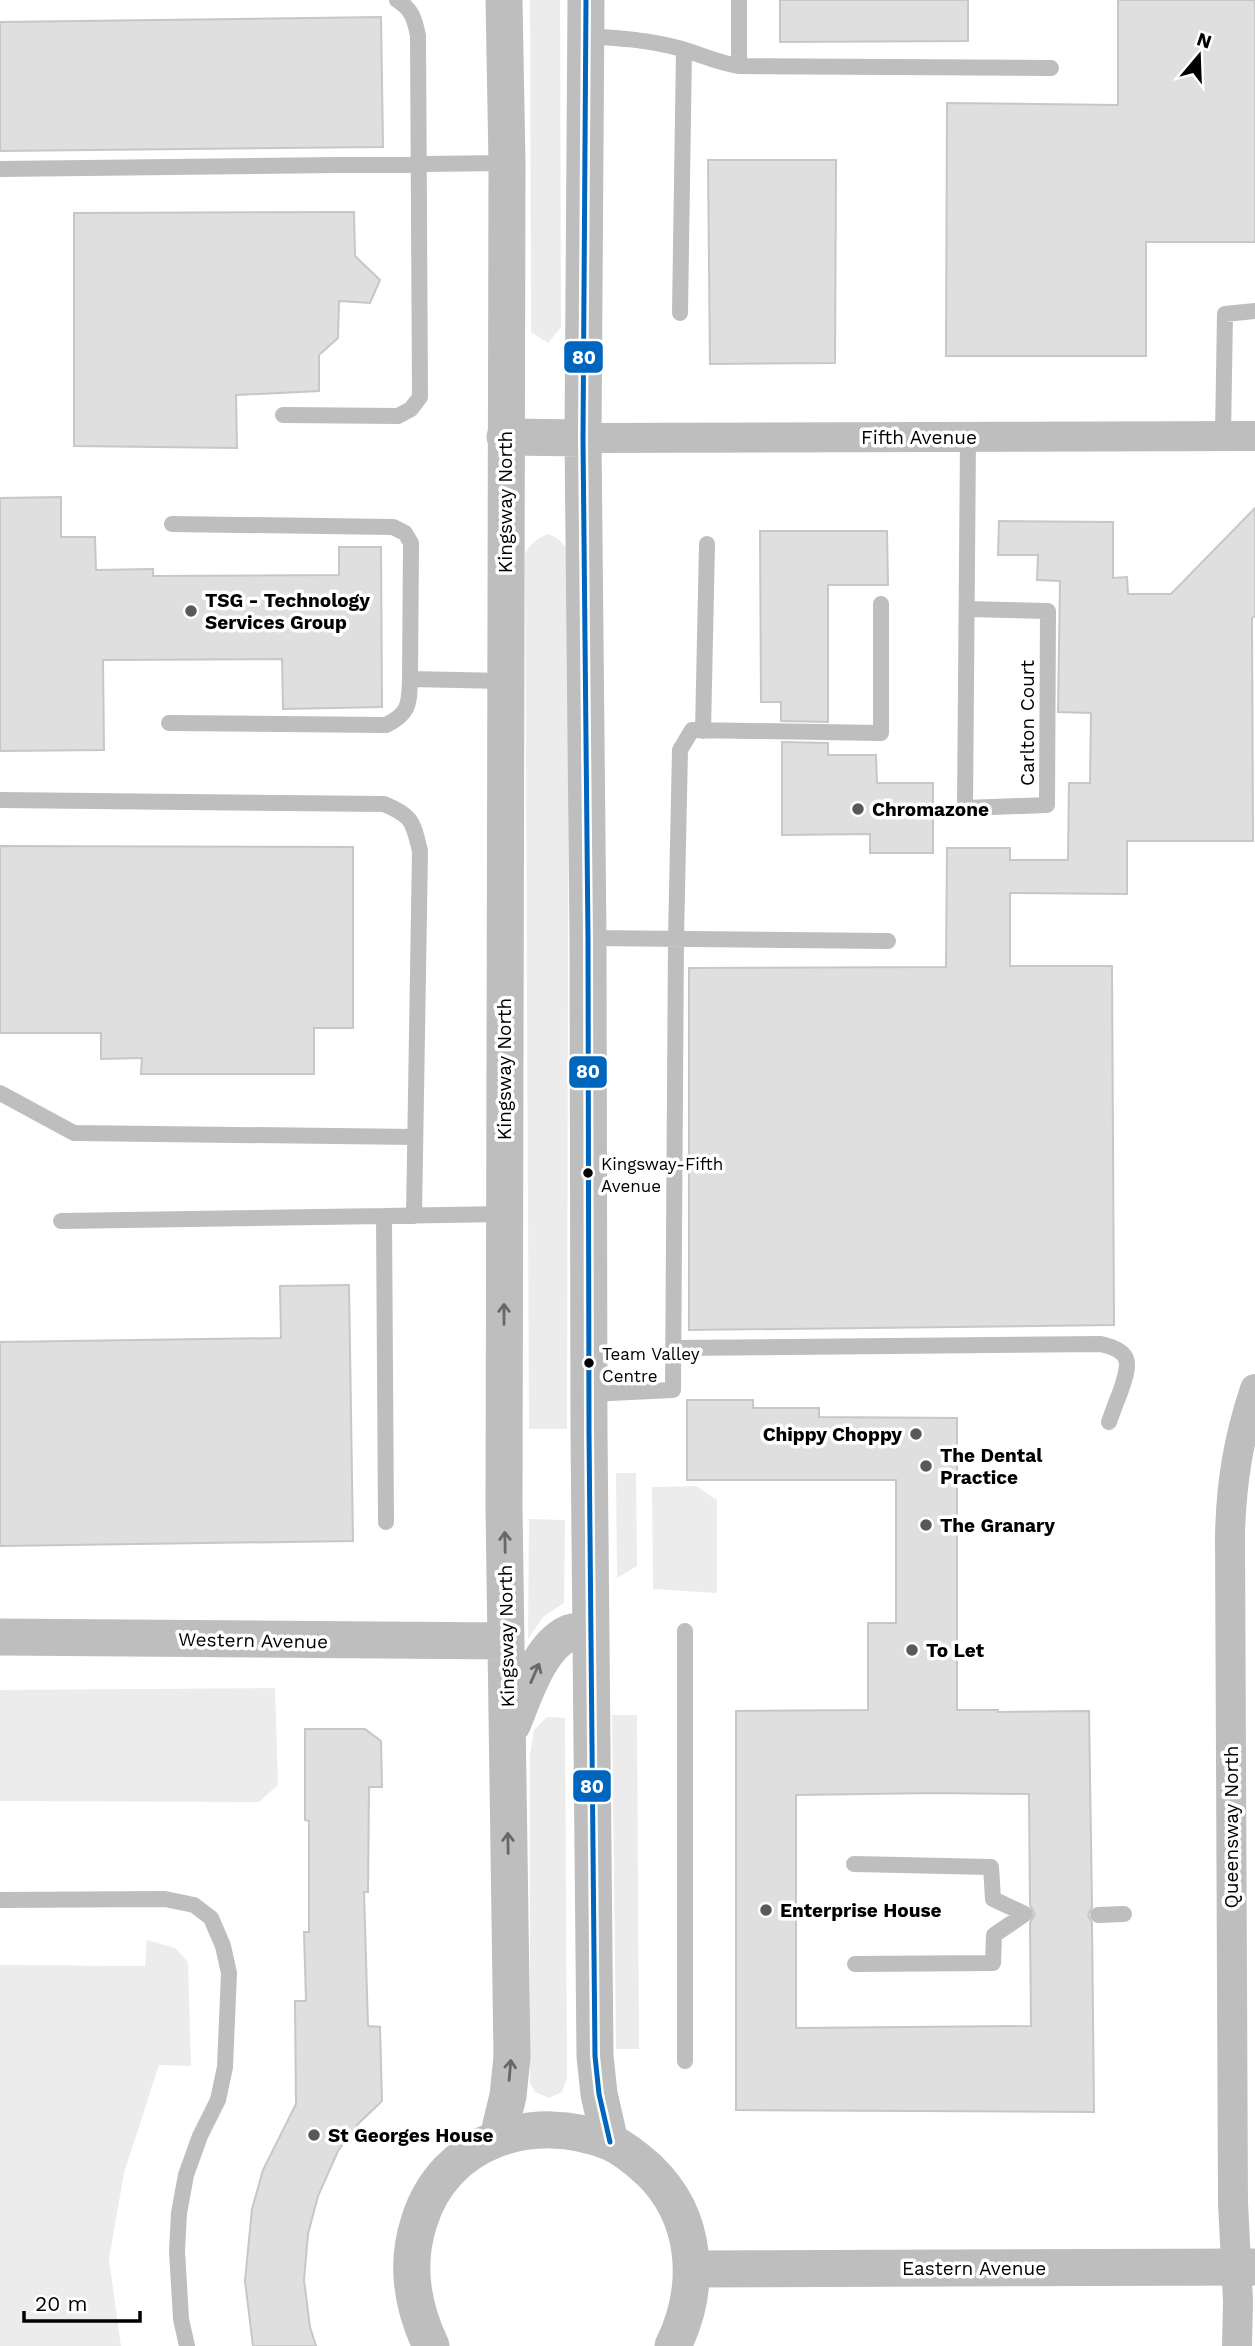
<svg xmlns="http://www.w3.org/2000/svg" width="1255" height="2346" font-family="'Work Sans',sans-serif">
<rect width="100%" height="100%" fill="#fff"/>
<path fill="#ececec" d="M 530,0 L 560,0 L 561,327 L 548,343 L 531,332 Z
M 549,534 L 558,539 L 569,551 L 567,1429 L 529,1429 L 525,554 C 531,543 537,538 549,534 Z
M 616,1473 L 636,1473 L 637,1566 L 617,1578 Z
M 696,1486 L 717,1500 L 717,1593 L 653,1589 L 652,1487 Z
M 529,1519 L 565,1520 L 564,1603 L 543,1617 L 528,1639 Z
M 275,1688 L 278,1785 L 259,1802 L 0,1801 L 0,1690 Z
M 612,1715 L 637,1715 L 639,2049 L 616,2049 Z
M 547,1717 L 565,1718 L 567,2078 L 562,2092 L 549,2098 L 535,2092 L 530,2083 L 530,1754 L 534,1730 Z
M 147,1940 L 175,1948 L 188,1962 L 191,2066 L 159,2065 L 124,2173 L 109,2259 L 121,2346 L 0,2346 L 0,1965 L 145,1966 Z"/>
<path fill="#dfdfdf" stroke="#c7c7c7" stroke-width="2" fill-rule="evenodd" d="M 780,0 L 968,0 L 968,41 L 780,42 Z
M 1118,0 L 1255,0 L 1255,242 L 1146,242 L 1146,356 L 946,356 L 947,103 L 1118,105 Z
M 381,17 L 383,147 L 0,151 L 0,22 Z
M 708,160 L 836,160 L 835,363 L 710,364 Z
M 354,212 L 355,256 L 380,280 L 370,303 L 339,301 L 338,338 L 319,355 L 319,391 L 236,395 L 237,448 L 74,446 L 74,213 Z
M 61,497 L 61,537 L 95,537 L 96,570 L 153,569 L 153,576 L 339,575 L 339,547 L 381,547 L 382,707 L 283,709 L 282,659 L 103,660 L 104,750 L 0,751 L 0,498 Z
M 1255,508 L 1255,616 L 1252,618 L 1253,841 L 1127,841 L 1127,894 L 1010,893 L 1010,966 L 1112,966 L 1114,1325 L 689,1330 L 689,968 L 946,967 L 947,848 L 1010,848 L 1010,860 L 1068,860 L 1069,783 L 1090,783 L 1091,713 L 1058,712 L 1060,581 L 1037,580 L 1038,555 L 998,555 L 999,521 L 1113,522 L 1113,578 L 1127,577 L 1128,594 L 1171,594 Z
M 760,531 L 887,531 L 888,585 L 828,585 L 828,722 L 781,721 L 781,702 L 761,702 Z
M 782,742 L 828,743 L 828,755 L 876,755 L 877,783 L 933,783 L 933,853 L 870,853 L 870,834 L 782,835 Z
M 0,846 L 353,847 L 353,1028 L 314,1028 L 314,1074 L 141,1074 L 142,1058 L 101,1059 L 101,1033 L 0,1033 Z
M 349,1285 L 353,1541 L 0,1546 L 0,1342 L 281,1338 L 280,1286 Z
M 687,1400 L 753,1400 L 753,1408 L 819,1408 L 819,1417 L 957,1418 L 957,1710 L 998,1710 L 998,1712 L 1089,1711 L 1092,1907 L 1088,1915 L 1092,1923 L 1094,2112 L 736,2110 L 736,1711 L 868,1710 L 868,1623 L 896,1623 L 896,1480 L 687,1480 ZM 936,1793 L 1029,1794 L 1030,1905 L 1035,1914 L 1030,1923 L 1031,2026 L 796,2028 L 796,1795 Z
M 305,1729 L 365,1729 L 381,1741 L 382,1787 L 369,1787 L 368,1892 L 364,1892 L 368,2026 L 380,2027 L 382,2101 L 359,2123 L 338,2151 L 318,2196 L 308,2234 L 304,2280 L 310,2327 L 316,2346 L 253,2346 L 245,2281 L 252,2209 L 263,2170 L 296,2104 L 295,2001 L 306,2001 L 304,1932 L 309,1932 L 309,1821 L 305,1820 Z"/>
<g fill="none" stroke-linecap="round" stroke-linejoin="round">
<path stroke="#bebebe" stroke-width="16" d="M 739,0 L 739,66
M 586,36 C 619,38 651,40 682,49 C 702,55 719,63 739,66 L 1051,68
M 0,169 L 507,163
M 680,313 L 684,50
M 283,415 L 398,416 L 411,409 L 420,397 L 418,36 C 415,20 412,9 397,0
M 1223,436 L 1225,314 L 1255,311
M 172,524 L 393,527 L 405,533 L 411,543 L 410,679
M 967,609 L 1048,611 L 1047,805 L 965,808 L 968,438
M 169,723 L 386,725 C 410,713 409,704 410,679 L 505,681
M 703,731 L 707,544
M 0,800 L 384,804 C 413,816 413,822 420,851 L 414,1216
M 588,938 L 888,941
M 0,1093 L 74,1133 L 415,1137
M 61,1221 L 384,1216
M 673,1348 L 1101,1344 C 1133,1352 1130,1363 1121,1390 C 1117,1400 1113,1411 1109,1422
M 589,1394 L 673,1390 L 676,938 L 680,750 L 692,730 L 881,733 L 881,604
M 386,1522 L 384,1216 L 504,1214
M 685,1631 L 685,2061
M 854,1864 L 991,1867 L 993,1899 L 1025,1914 L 994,1935 L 993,1963 L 855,1964
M 0,1900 L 165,1899 L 194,1905 L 211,1918 L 223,1946 L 229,1973 L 225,2067 L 218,2100 L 200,2136 L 186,2175 L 179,2213 L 177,2251 L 181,2319 L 187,2346
M 1098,1915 L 1124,1914"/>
<path stroke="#bebebe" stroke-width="30" d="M 583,438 L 1255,436
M 1237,2346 L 1238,2301 L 1233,2203 L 1230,1537 C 1231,1484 1238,1440 1255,1389"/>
<path stroke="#bebebe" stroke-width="37" d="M 586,0 L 583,438 L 588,938 L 589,1432 L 595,2056 L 599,2094 L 610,2142
M 505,437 L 583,438
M 0,1637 L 506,1641
M 512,1725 C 524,1697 539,1646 569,1633 C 575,1631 584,1631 591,1630
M 498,2137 L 508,2096 L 512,2057 L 504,1507 L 507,163 L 504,0
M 692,2269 L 1255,2267
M 431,2346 C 412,2306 405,2265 419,2222 C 444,2140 533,2111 610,2142 C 625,2149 637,2159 649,2170 C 698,2217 702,2287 673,2346"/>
<g stroke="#fff" stroke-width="10">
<path id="bus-1" d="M 586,0 L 583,438 L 588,938 L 589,1432 L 595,2056 L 599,2094 L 610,2142"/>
</g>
<use href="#bus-1" stroke="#0065bd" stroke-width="5"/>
</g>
<defs><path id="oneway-shaft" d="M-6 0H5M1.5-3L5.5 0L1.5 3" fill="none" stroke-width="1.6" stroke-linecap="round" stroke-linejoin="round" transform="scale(1.75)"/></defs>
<g stroke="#686868">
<use href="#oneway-shaft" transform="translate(504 1314) rotate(-90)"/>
<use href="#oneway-shaft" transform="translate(505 1542) rotate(-91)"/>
<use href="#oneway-shaft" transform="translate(535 1673) rotate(-66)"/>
<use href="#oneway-shaft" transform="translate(508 1843) rotate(-91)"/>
<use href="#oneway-shaft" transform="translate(510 2070) rotate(-85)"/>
</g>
<g fill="#595959" stroke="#fff" stroke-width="2.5">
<circle cx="191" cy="611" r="7"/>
<circle cx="858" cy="809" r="7"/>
<circle cx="916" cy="1434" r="7"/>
<circle cx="926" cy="1466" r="7"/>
<circle cx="926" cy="1525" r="7"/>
<circle cx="912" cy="1650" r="7"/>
<circle cx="766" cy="1910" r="7"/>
<circle cx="314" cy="2135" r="7"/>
</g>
<g fill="#000" stroke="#fff" stroke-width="2.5">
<circle cx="588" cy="1173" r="6"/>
<circle cx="589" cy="1363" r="6"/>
</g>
<g text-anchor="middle" stroke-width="7" stroke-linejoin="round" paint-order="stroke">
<g font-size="17" fill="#000" stroke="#fff" text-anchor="start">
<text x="601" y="1170">Kingsway-Fifth<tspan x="601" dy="22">Avenue</tspan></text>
<text x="602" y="1360">Team Valley<tspan x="602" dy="22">Centre</tspan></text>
</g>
<g font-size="19" fill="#000" stroke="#fff">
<text x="919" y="444">Fifth Avenue</text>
<text transform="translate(505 502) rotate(-90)" y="7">Kingsway North</text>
<text transform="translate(1027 723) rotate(-90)" y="7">Carlton Court</text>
<text transform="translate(504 1069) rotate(-90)" y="7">Kingsway North</text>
<text transform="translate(506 1636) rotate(-91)" y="7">Kingsway North</text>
<text transform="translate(253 1640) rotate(1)" y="7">Western Avenue</text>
<text transform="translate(1231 1827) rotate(-90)" y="7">Queensway North</text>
<text x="974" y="2275">Eastern Avenue</text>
</g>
<g font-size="19" font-weight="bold" fill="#000" stroke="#fff" text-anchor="start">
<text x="205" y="607">TSG - Technology<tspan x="205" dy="22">Services Group</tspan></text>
<text x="872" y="816">Chromazone</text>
<text x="902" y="1441" text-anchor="end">Chippy Choppy</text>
<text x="940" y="1462">The Dental<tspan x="940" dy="22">Practice</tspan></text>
<text x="940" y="1532">The Granary</text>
<text x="926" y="1657">To Let</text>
<text x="780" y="1917">Enterprise House</text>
<text x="328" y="2142">St Georges House</text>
</g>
</g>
<g stroke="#fff" stroke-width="2.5">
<rect x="563" y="340" width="41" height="34" rx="7" fill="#0065bd"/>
<rect x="568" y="1055" width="40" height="34" rx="7" fill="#0065bd"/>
<rect x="572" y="1769" width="40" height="34" rx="7" fill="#0065bd"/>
</g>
<g font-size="19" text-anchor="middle" font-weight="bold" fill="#fff">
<text x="584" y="364">80</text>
<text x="588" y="1078">80</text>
<text x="592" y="1793">80</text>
</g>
<g transform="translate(1199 56) rotate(19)" stroke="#ffffff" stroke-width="5" paint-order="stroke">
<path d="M0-5L12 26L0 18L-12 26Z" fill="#000000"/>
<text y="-10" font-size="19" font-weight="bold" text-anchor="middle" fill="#000000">N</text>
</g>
<path d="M24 2311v10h116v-10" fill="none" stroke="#000000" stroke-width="3.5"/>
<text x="35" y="2311" font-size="21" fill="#000000" stroke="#ffffff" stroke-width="5" paint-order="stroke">20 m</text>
</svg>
